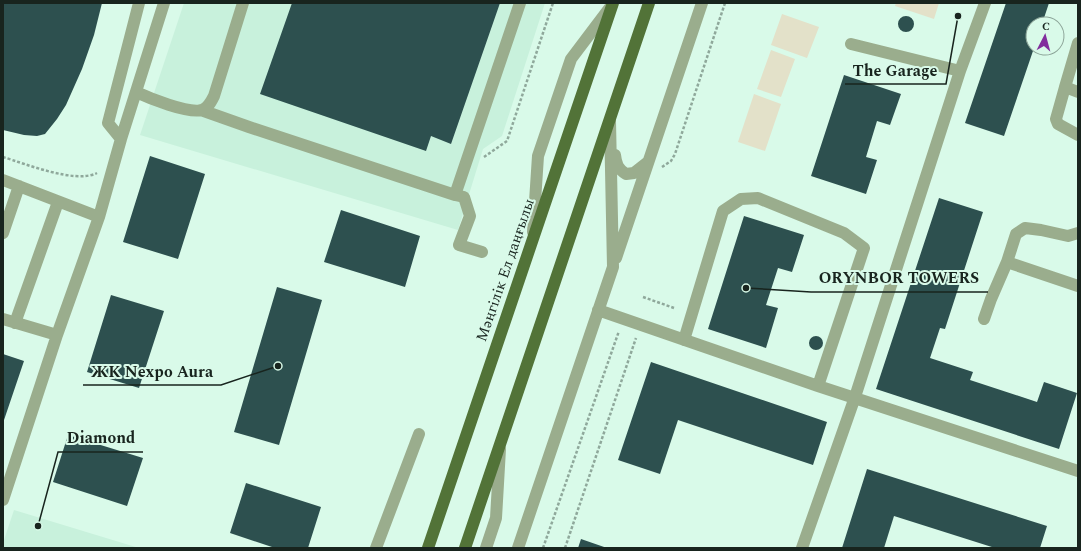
<svg xmlns="http://www.w3.org/2000/svg" width="1081" height="551" font-family="Spectral,serif">
<rect width="100%" height="100%" fill="#d9fae9"/>
<path fill="#c8f1dc" d="M 184,3 L 545,3 L 502,136 L 483,149 L 458,230 L 140,135 Z
M 14,510 L 139,548 L 3,548 L 3,543 Z"/>
<path fill="#e3e1c9" d="M 896,3 L 939,3 L 934,19 L 895,6 Z
M 782,14 L 819,27 L 807,58 L 771,45 Z
M 771,50 L 795,59 L 781,97 L 757,89 Z
M 754,94 L 781,104 L 765,151 L 738,142 Z"/>
<path fill="#2d504f" d="M 3,3 L 102,3 L 94,35 L 82,69 L 66,105 L 57,119 L 45,134 L 37,136 L 24,135 L 3,130 Z
M 292,3 L 500,3 L 451,144 L 431,136 L 426,151 L 260,94 Z
M 1006,3 L 1049,3 L 1042,24 L 1033,24 L 1034,48 L 1004,136 L 965,123 Z
M898 24a8 8 0 1 1 16 0a8 8 0 1 1-16 0Z
M 844,75 L 901,94 L 890,125 L 877,121 L 866,157 L 877,160 L 866,194 L 811,176 Z
M 150,156 L 205,174 L 178,259 L 123,242 Z
M 939,198 L 983,212 L 945,329 L 940,328 L 930,358 L 973,372 L 970,380 L 1037,402 L 1044,382 L 1077,393 L 1059,449 L 876,389 Z
M 341,210 L 420,236 L 405,287 L 324,262 Z
M 744,216 L 804,235 L 792,272 L 778,268 L 766,305 L 778,308 L 766,348 L 708,329 Z
M 277,287 L 322,300 L 279,445 L 234,432 Z
M 111,295 L 164,311 L 139,388 L 87,372 Z
M809 343a7 7 0 1 1 14 0a7 7 0 1 1-14 0Z
M 3,354 L 24,361 L 3,423 Z
M 651,362 L 827,422 L 813,465 L 678,420 L 660,474 L 618,460 Z
M 68,435 L 143,458 L 127,506 L 53,482 Z
M 867,469 L 1047,526 L 1040,548 L 995,548 L 894,516 L 884,548 L 842,548 Z
M 246,483 L 321,507 L 308,548 L 275,548 L 230,533 Z
M 581,539 L 607,548 L 578,548 Z"/>
<g fill="none" stroke-linecap="round" stroke-linejoin="round">
<path stroke="#8fa89b" stroke-width="2.5" stroke-dasharray="3 2" stroke-linecap="butt" d="M 3,157 C 26,164 75,184 97,173
M 484,157 L 507,141 L 553,3
M 662,167 L 671,161 L 675,154 L 725,3
M 643,297 L 674,308
M 543,548 L 619,331
M 565,548 L 636,338"/>
<path stroke="#9aad8d" stroke-width="12" d="M 1078,43 L 1065,87 L 1078,92
M 851,44 L 960,71 L 985,3
M 1065,87 L 1056,119 L 1058,124 L 1078,135
M 136,92 C 149,98 188,114 202,110 C 208,108 211,102 214,96 L 243,3
M 201,110 L 249,127 L 455,195 L 464,197 L 470,216 L 459,245 L 482,252
M 121,139 L 108,123 L 139,3
M 615,155 C 616,164 618,169 626,174 L 634,173 L 648,162
M 3,180 L 99,217
M 455,195 L 520,3
M 533,232 L 538,156 L 571,59 L 611,6
M 3,233 L 19,186
M 616,258 L 702,3
M 1007,262 L 1016,234 L 1025,228 L 1041,230 L 1068,236 L 1078,233
M 598,310 L 818,386 L 1078,471
M 3,319 L 57,335
M 984,319 L 991,299 L 1007,262 L 1078,286
M 15,323 L 58,202
M 684,340 L 723,211 L 741,199 L 758,198 L 844,233 L 864,248 L 818,386
M 3,500 L 57,335 L 99,217 L 121,139 L 164,3
M 376,548 L 419,434
M 486,548 L 496,518 L 500,449
M 518,548 L 613,267 L 610,121
M 802,548 L 855,397 L 960,71"/>
<path stroke="#527338" stroke-width="12" d="M 428,548 L 613,3
M 465,548 L 649,3"/>
</g>
<g text-anchor="middle" stroke-width="4" stroke-linejoin="round" paint-order="stroke">
<g font-size="15" fill="#18241e" stroke="#d9fae9">
<text transform="translate(505 270) rotate(-71)" y="5">Мәңгілік Ел даңғылы</text>
</g>
</g>
<path fill="none" stroke="#18241e" stroke-width="1.5" d="M958 16L946 84H845M746 288L811 292H988M278 366L221 385H83M38 526L58 452H143"/>
<g fill="#18241e" stroke="#d9fae9" stroke-width="1.5">
<circle cx="958" cy="16" r="4"/>
<circle cx="746" cy="288" r="4"/>
<circle cx="278" cy="366" r="4"/>
<circle cx="38" cy="526" r="4"/>
</g>
<g font-size="16" text-anchor="middle" font-weight="bold" fill="#18241e" stroke="#d9fae9" stroke-width="4" stroke-linejoin="round" paint-order="stroke">
<text x="895" y="76">The Garage</text>
<text x="899" y="283">ORYNBOR TOWERS</text>
<text x="152" y="377">ЖК Nexpo Aura</text>
<text x="101" y="443">Diamond</text>
</g>
<rect width="1081" height="551" fill="none" stroke="#18241e" stroke-width="8"/>
<g transform="translate(1045 36) rotate(6)"><circle r="19" fill="#d9fae9" stroke="#8ca498"/>
<path d="M0-3L7 15L0 10L-7 15Z" fill="#812e9d"/>
<text y="-6" font-size="11" font-weight="bold" text-anchor="middle" fill="#18241e">С</text>
</g>
</svg>
